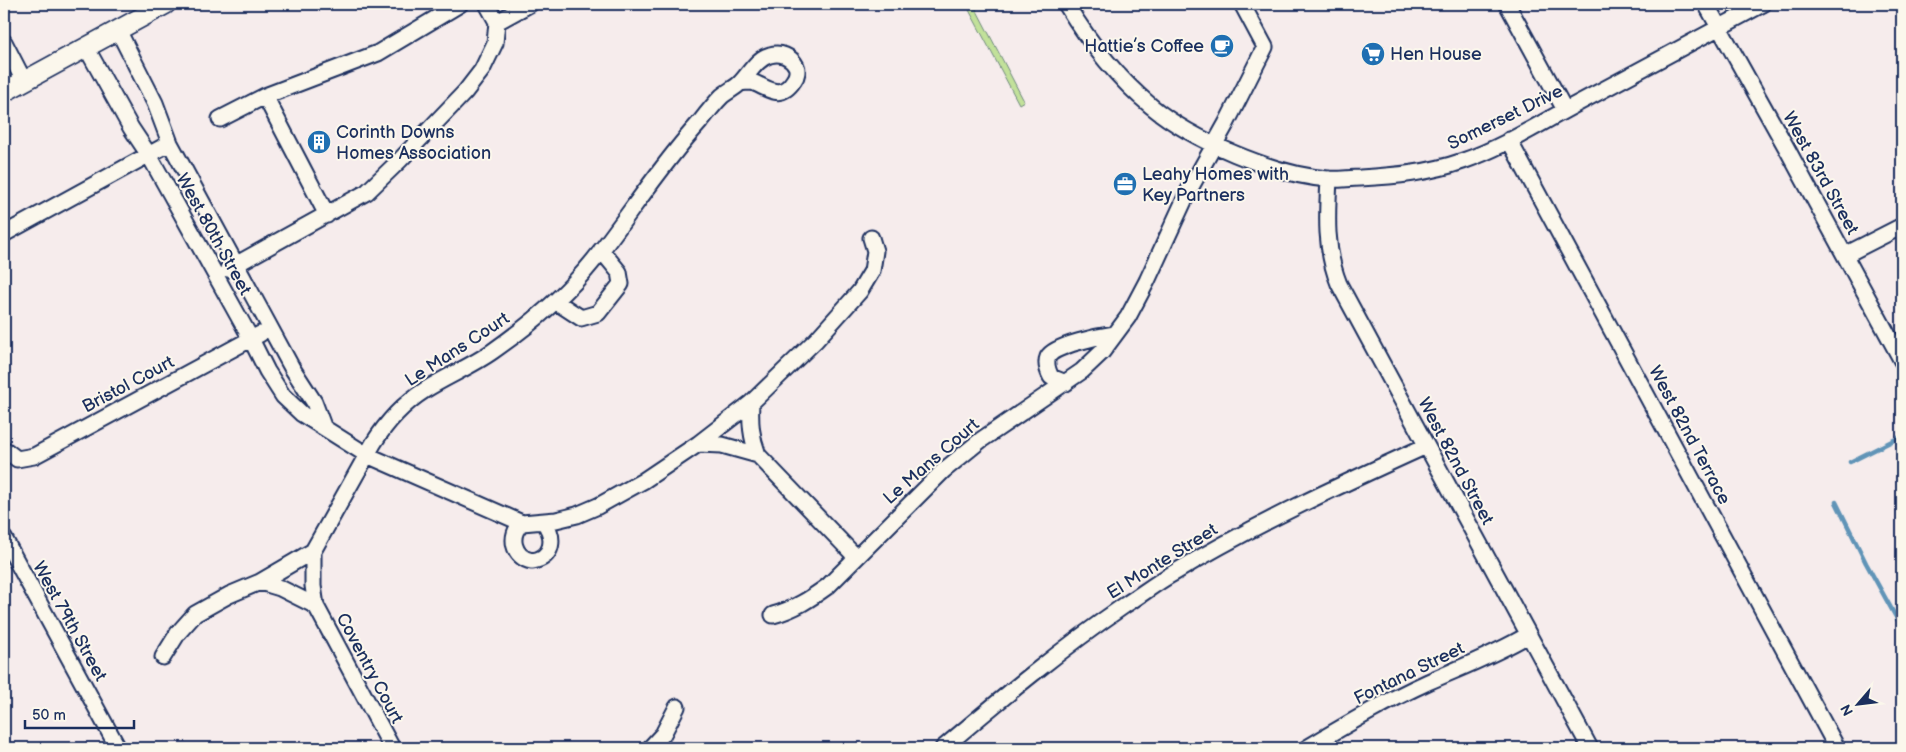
<svg xmlns="http://www.w3.org/2000/svg" width="1906" height="752" font-family="'Balsamiq Sans',sans-serif">
<rect width="100%" height="100%" fill="#f6ecec"/>
<filter id="ink" filterUnits="userSpaceOnUse"><feTurbulence type="fractalNoise" baseFrequency=".02" numOctaves="2"/><feDisplacementMap in="SourceGraphic" scale="10" xChannelSelector="R" yChannelSelector="G"/><feConvolveMatrix kernelMatrix="1 2 1 2 8 2 1 2 1" color-interpolation-filters="sRGB"/></filter>
<g filter="url(#ink)">
<path fill="#c2e19a" stroke="#6e887c" d="M 975,7 L 1024,101 L 1019,104 L 969,10 Z"/>
<g fill="none" stroke-linecap="round" stroke-linejoin="round">
<path stroke="#6194b7" stroke-width="4.5" d="M 1850,462 L 1902,436
M 1836,502 L 1866,563 L 1902,628"/>
<g stroke="#1b2f5e" stroke-width="19">
<path id="minor" d="M 1066,4 C 1089,42 1116,77 1151,106 C 1192,140 1274,175 1328,179 C 1338,180 1349,178 1360,178 C 1395,176 1429,173 1463,161 C 1501,148 1536,126 1571,107 C 1635,72 1699,38 1763,4
M 1507,4 L 1565,110
M 1706,4 L 1786,147 L 1902,361
M 497,22 L 530,4
M 118,30 L 155,103 L 170,143 L 292,368 L 314,402 L 323,426
M 4,42 L 24,81
M 86,47 L 131,128 L 149,155 L 251,339 L 267,371 L 283,396 L 302,414 L 367,455 L 522,523 L 556,520 L 577,515 L 598,506 L 643,481 L 698,444 L 751,403 L 816,340 L 860,291 L 872,271 L 875,251 L 871,238
M 265,96 L 378,53 L 460,4
M 220,119 L 265,96 L 327,215
M 1509,140 L 1837,748
M 1329,179 C 1327,215 1325,250 1339,284 L 1590,748
M 4,234 L 170,143
M 1845,255 L 1902,226
M 228,269 L 367,192 L 400,160 L 465,92 L 482,70 L 495,43 L 497,22 L 487,4
M 555,301 L 581,318 L 598,313 L 621,284 L 619,272 L 601,250
M 1066,383 L 1051,377 C 1048,371 1045,364 1048,357 C 1054,345 1101,336 1115,334
M 751,403 C 750,422 751,437 758,455 L 856,557
M 698,444 L 722,445 L 758,455
M 4,449 L 17,459 L 34,456 L 260,334
M 522,523 C 508,535 513,558 532,561 C 554,558 555,537 544,522
M 4,538 L 118,748
M 313,551 L 313,586 L 316,606 L 392,748
M 260,582 L 280,588 L 316,606
M 773,615 C 795,609 810,599 828,586 L 943,471 L 981,440 L 1082,371 L 1102,352 L 1128,317 L 1147,281 L 1188,192 L 1226,124 L 1265,47 L 1242,4
M 163,657 L 178,633 L 195,614 L 229,595 L 260,582 L 313,551 L 373,444 C 386,423 403,404 425,390 C 447,376 472,366 493,351 C 530,325 566,295 594,260 C 630,214 661,165 700,122 C 707,113 714,104 722,96 C 728,91 735,88 740,83 C 749,74 757,58 770,55 C 780,52 791,56 796,66 C 798,70 797,76 794,80 C 780,102 767,87 752,82 C 748,82 744,82 740,83
M 650,748 L 663,734 L 677,707
M 943,748 C 1002,698 1061,649 1125,605 C 1141,595 1156,583 1172,574 C 1253,525 1340,485 1426,446
M 1307,748 C 1346,725 1386,701 1428,682 C 1462,667 1496,654 1528,635"/>
</g>
<g stroke="#1b2f5e" stroke-width="22">
<path id="major" d="M 4,92 L 166,4"/>
</g>
<use href="#minor" stroke="#fbf7ec" stroke-width="15"/>
<use href="#major" stroke="#fbf7ec" stroke-width="19"/>
</g>
</g>
<defs>
<g id="cafe-disc" transform="scale(1.25)"><circle r="9.5" fill="#1f6fb2" stroke="#fbf7ec"/><path d="M-5.5-4.5H6V0H3Q3 3.5 0 3.5H-2.5Q-5.5 3.5-5.5 0ZM3-3.2v2h1.7v-2ZM-6 4.5H4V6H-6Z" fill="#fff"/></g>
<g id="supermarket-disc" transform="scale(1.25)"><circle r="9.5" fill="#1f6fb2" stroke="#fbf7ec"/><path d="M-6-5.5h2.5l.6 2H6L4.5 2H-2.5L-4.4-4H-6ZM-1.5 3.2a1.3 1.3 0 1 0 .1 0ZM3 3.2a1.3 1.3 0 1 0 .1 0Z" fill="#fff"/></g>
<g id="building-disc" transform="scale(1.25)"><circle r="9.5" fill="#1f6fb2" stroke="#fbf7ec"/><path d="M-4-6H4V6H1V3H-1V6H-4ZM-2.5-4.3h1.7v1.8h-1.7ZM.8-4.3h1.7v1.8H.8ZM-2.5-1h1.7V.8h-1.7ZM.8-1h1.7V.8H.8Z" fill="#fff"/></g>
<g id="office-disc" transform="scale(1.25)"><circle r="9.5" fill="#1f6fb2" stroke="#fbf7ec"/><path d="M-6-3h4V-5.5h4V-3h4V5H-6ZM-1-4.5V-3h2v-1.5ZM-6 0V1H6V0Z" fill="#fff"/></g>
</defs>
<g fill-rule="evenodd">
<use href="#cafe-disc" x="1222" y="46"/>
<use href="#supermarket-disc" x="1373" y="54"/>
<use href="#building-disc" x="319" y="142"/>
<use href="#office-disc" x="1125" y="184"/>
</g>
<g text-anchor="middle" stroke-width="4" stroke-linejoin="round" paint-order="stroke">
<g font-size="18" fill="#1b2f5e" stroke="#fbf7ec" text-anchor="start">
<text x="1204" y="52" text-anchor="end">Hattie’s Coffee</text>
<text x="1390" y="60">Hen House</text>
<text x="336" y="138">Corinth Downs<tspan x="336" dy="21">Homes Association</tspan></text>
<text x="1142" y="180">Leahy Homes with<tspan x="1142" dy="21">Key Partners</tspan></text>
</g>
<g font-size="18" fill="#1b2f5e" stroke="#fbf7ec">
<text transform="translate(1505 117) rotate(-26)" y="6">Somerset Drive</text>
<text transform="translate(1821 173) rotate(61)" y="6">West 83rd Street</text>
<text transform="translate(214 234) rotate(61)" y="6">West 80th Street</text>
<text transform="translate(457 349) rotate(-33)" y="6">Le Mans Court</text>
<text transform="translate(128 384) rotate(-28)" y="6">Bristol Court</text>
<text transform="translate(1690 435) rotate(62)" y="6">West 82nd Terrace</text>
<text transform="translate(931 461) rotate(-41)" y="6">Le Mans Court</text>
<text transform="translate(1456 461) rotate(62)" y="6">West 82nd Street</text>
<text transform="translate(1162 561) rotate(-32)" y="6">El Monte Street</text>
<text transform="translate(70 621) rotate(61)" y="6">West 79th Street</text>
<text transform="translate(370 668) rotate(62)" y="6">Coventry Court</text>
<text transform="translate(1409 673) rotate(-26)" y="6">Fontana Street</text>
</g>
</g>
<rect width="1906" height="752" fill="none" stroke="#fbf7ec" stroke-width="20"/>
<rect x="10" y="10" width="1886" height="732" fill="none" stroke="#1b2f5e" stroke-width="2" filter="url(#ink)"/>
<g transform="translate(1858 704) rotate(242)" stroke="#fbf7ec" stroke-width="4" paint-order="stroke">
<path d="M0-4L9 19L0 12L-9 19Z" fill="#1b2f5e"/>
<text y="-8" font-size="14" font-weight="bold" text-anchor="middle" fill="#1b2f5e">N</text>
</g>
<path d="M25 720v8h109v-8" fill="none" stroke="#1b2f5e" stroke-width="2.5"/>
<text x="32" y="720" font-size="15" fill="#1b2f5e" stroke="#fbf7ec" stroke-width="4" paint-order="stroke">50 m</text>
</svg>
